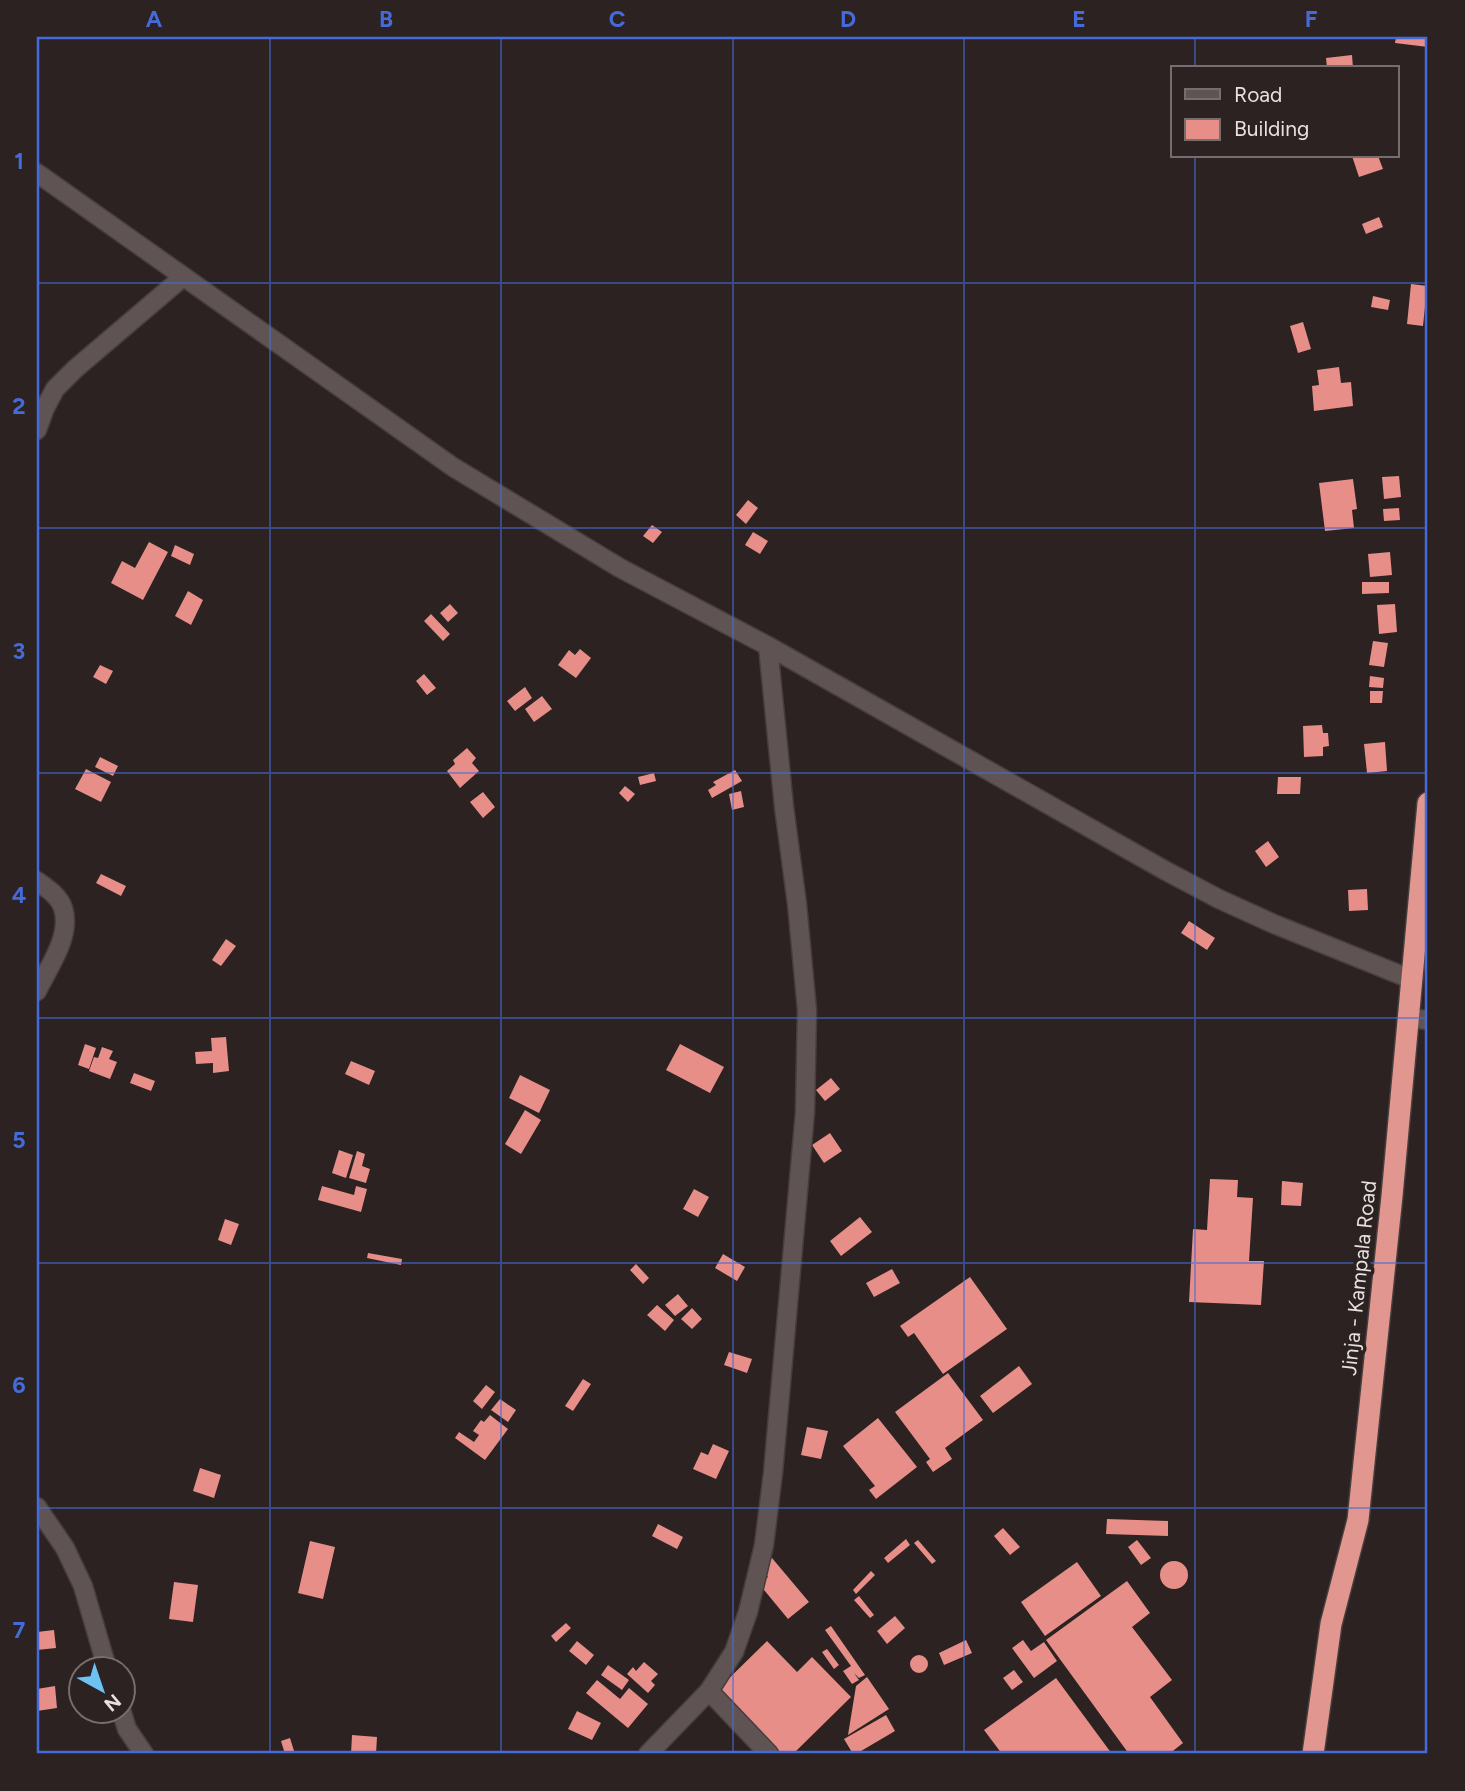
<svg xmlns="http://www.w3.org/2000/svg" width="1465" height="1791" font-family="Figtree,sans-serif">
<rect width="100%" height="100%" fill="#2b2221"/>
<path fill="#e68e87" d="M 1396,37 L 1428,37 L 1428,47 L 1395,43 Z
M 1352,55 L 1353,68 L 1327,68 L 1326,58 Z
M 1352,156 L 1378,156 L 1383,169 L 1359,177 Z
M 1379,217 L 1383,227 L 1366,234 L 1362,224 Z
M 1411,284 L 1428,286 L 1428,297 L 1426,297 L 1423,326 L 1407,324 Z
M 1373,296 L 1390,300 L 1388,310 L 1371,307 Z
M 1303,322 L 1311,349 L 1298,353 L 1290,326 Z
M 1339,367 L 1341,383 L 1351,382 L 1353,406 L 1314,411 L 1312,386 L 1319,385 L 1317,370 Z
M 1399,476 L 1401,497 L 1384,499 L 1382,477 Z
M 1353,479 L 1357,509 L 1352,510 L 1354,528 L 1325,531 L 1319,483 Z
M 748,500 L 758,508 L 746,524 L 736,515 Z
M 1399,508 L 1400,520 L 1384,521 L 1383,509 Z
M 652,525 L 662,532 L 653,543 L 643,536 Z
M 753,532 L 768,541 L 760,554 L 745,545 Z
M 149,542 L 168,552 L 143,600 L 111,583 L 122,561 L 135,568 Z
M 175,545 L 194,554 L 190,565 L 171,556 Z
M 1390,552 L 1392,575 L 1370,577 L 1368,554 Z
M 1362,582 L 1389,582 L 1389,593 L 1362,594 Z
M 188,591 L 203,600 L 191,625 L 175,616 Z
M 450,604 L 458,613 L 448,622 L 440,613 Z
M 1395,604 L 1397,632 L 1379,634 L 1377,605 Z
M 431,614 L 450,634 L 443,641 L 424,621 Z
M 1373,641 L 1388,643 L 1384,667 L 1369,665 Z
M 580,649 L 591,658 L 576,678 L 558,665 L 569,650 L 575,655 Z
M 100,665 L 113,671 L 106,684 L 93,677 Z
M 424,674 L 436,688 L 427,695 L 416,681 Z
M 1370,676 L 1384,678 L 1383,688 L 1369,687 Z
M 525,687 L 532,698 L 515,711 L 507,701 Z
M 1370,691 L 1383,691 L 1382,703 L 1370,703 Z
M 542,696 L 552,709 L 534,722 L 525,709 Z
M 1322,725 L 1323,733 L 1328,733 L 1329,746 L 1323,747 L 1323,756 L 1304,757 L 1303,726 Z
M 1385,742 L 1387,771 L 1367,773 L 1364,744 Z
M 467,748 L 476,758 L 472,763 L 479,771 L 460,788 L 447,771 L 455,764 L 453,760 Z
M 100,757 L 118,766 L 113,776 L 95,767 Z
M 86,769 L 111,782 L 101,802 L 75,789 Z
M 735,770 L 742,781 L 712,798 L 708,790 L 716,785 L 713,782 Z
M 654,773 L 656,781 L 640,785 L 638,777 Z
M 1278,777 L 1301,777 L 1300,794 L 1277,794 Z
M 625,786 L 635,794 L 628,802 L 619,793 Z
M 741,791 L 744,807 L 732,810 L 729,794 Z
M 483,792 L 495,807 L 483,818 L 470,802 Z
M 1268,841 L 1279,857 L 1266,867 L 1255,851 Z
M 101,874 L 126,886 L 121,896 L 96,883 Z
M 1367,889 L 1368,910 L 1349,911 L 1348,890 Z
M 1189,921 L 1215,938 L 1207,950 L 1181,933 Z
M 226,939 L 236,946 L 221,966 L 212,960 Z
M 226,1037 L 229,1071 L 213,1073 L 213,1063 L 196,1064 L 195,1052 L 212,1051 L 211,1038 Z
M 85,1044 L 96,1048 L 89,1069 L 78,1065 Z
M 680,1044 L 724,1067 L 710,1093 L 666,1070 Z
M 102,1047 L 113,1051 L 109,1059 L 117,1062 L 110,1079 L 89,1071 L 94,1057 L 98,1058 Z
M 351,1061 L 375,1071 L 369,1085 L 345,1074 Z
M 134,1073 L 155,1081 L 151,1091 L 130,1083 Z
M 520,1075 L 550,1090 L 539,1113 L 509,1098 Z
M 831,1078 L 840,1089 L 825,1101 L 816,1090 Z
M 525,1110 L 541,1120 L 521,1154 L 505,1144 Z
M 830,1133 L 842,1151 L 824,1163 L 812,1145 Z
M 339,1150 L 353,1155 L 346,1178 L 332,1173 Z
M 357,1151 L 365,1154 L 362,1166 L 370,1169 L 366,1183 L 349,1178 Z
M 1210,1179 L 1238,1180 L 1237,1197 L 1253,1198 L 1249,1261 L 1264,1261 L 1261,1305 L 1189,1302 L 1193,1229 L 1207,1230 Z
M 1282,1181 L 1303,1183 L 1301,1206 L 1281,1205 Z
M 322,1186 L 354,1195 L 356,1186 L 367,1189 L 361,1212 L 318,1200 Z
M 694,1189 L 709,1197 L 698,1217 L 683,1209 Z
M 860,1217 L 872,1232 L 841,1256 L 830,1241 Z
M 225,1219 L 239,1224 L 231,1245 L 218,1240 Z
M 368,1253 L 402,1259 L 401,1265 L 367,1258 Z
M 723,1254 L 745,1267 L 737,1281 L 715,1268 Z
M 636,1264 L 649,1278 L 643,1284 L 630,1270 Z
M 892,1269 L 900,1283 L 874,1297 L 866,1283 Z
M 970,1277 L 1007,1329 L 943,1374 L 914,1333 L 908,1337 L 900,1326 Z
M 678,1294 L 688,1306 L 675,1316 L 665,1305 Z
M 657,1305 L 674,1320 L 665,1331 L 647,1315 Z
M 692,1308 L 702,1319 L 692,1329 L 681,1319 Z
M 729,1352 L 752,1359 L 747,1373 L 724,1365 Z
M 1019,1366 L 1032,1384 L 993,1413 L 980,1396 Z
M 948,1373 L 983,1420 L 945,1448 L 952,1459 L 933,1472 L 926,1462 L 930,1459 L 895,1412 Z
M 583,1379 L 591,1384 L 573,1411 L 565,1406 Z
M 486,1385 L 495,1392 L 482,1409 L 473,1401 Z
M 500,1399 L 516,1410 L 508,1422 L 491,1410 Z
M 490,1415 L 508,1429 L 485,1460 L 455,1438 L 459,1432 L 474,1442 L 479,1435 L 473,1431 L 481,1420 L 484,1422 Z
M 878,1418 L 917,1467 L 876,1499 L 869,1490 L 875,1486 L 843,1446 Z
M 807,1427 L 828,1431 L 821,1459 L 801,1455 Z
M 713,1444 L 729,1451 L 716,1479 L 693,1469 L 701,1452 L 708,1455 Z
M 200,1468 L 221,1475 L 214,1498 L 193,1491 Z
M 1107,1519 L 1168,1521 L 1168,1536 L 1106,1534 Z
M 658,1524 L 683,1537 L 677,1549 L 652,1536 Z
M 1003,1528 L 1020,1547 L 1010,1555 L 994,1536 Z
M 906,1539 L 910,1545 L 888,1563 L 884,1558 Z
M 918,1540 L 936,1561 L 932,1564 L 914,1543 Z
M 1137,1540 L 1151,1558 L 1141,1565 L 1128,1547 Z
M 310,1541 L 335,1547 L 323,1599 L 298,1593 Z
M 772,1558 L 809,1602 L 788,1619 L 759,1584 L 768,1577 L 761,1568 Z
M1160 1575a14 14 0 1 1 28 0a14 14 0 1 1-28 0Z
M 1077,1562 L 1101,1596 L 1045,1636 L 1021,1602 Z
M 871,1571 L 875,1575 L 856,1594 L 853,1590 Z
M 1127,1581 L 1150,1613 L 1132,1627 L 1172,1680 L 1150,1697 L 1183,1743 L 1169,1754 L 1129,1754 L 1046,1640 Z
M 174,1582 L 198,1585 L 193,1622 L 169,1619 Z
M 859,1596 L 874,1615 L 870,1618 L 854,1600 Z
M 895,1616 L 905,1628 L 887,1644 L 877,1631 Z
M 566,1623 L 571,1628 L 556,1642 L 551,1636 Z
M 831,1626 L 865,1675 L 859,1678 L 854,1673 L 859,1680 L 852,1684 L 843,1671 L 851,1666 L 825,1630 Z
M 54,1630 L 56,1648 L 37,1650 L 37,1632 Z
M 966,1640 L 972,1653 L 944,1665 L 939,1653 Z
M 1023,1640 L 1031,1651 L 1044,1642 L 1057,1661 L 1034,1678 L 1012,1648 Z
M 577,1641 L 594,1655 L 586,1665 L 569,1651 Z
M 767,1641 L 797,1672 L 812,1657 L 851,1697 L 793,1754 L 782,1754 L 718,1689 Z
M 827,1649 L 839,1665 L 834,1669 L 822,1652 Z
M910 1664a9 9 0 1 1 18 0a9 9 0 1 1-18 0Z
M 644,1662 L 658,1674 L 651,1681 L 655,1685 L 648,1693 L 627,1674 L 633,1667 L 636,1671 Z
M 608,1665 L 629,1680 L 622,1690 L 601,1675 Z
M 1014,1670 L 1023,1682 L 1012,1690 L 1003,1678 Z
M 867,1677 L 889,1709 L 848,1735 L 856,1686 Z
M 1056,1678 L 1112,1754 L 1002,1754 L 984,1730 Z
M 597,1680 L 620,1699 L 629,1688 L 648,1704 L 628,1728 L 586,1693 Z
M 55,1686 L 57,1708 L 37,1711 L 37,1689 Z
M 577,1711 L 601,1723 L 592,1740 L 568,1729 Z
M 886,1715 L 895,1731 L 856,1754 L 853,1754 L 844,1739 Z
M 352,1735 L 377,1737 L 376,1754 L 351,1754 Z
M 290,1738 L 295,1754 L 285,1754 L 281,1741 Z"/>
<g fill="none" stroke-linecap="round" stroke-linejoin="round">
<g stroke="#463e3d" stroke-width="21">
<path id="minor" d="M 37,173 L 453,467 L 620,568 L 768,646 L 1166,871 L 1219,899 L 1274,924 L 1413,980
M 37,430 L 45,408 L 55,389 L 75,369 L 183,277
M 37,881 C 47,888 59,896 63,908 C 72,936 48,968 37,991
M 1408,1018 L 1428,1020
M 37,1507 L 65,1548 L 83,1586 L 107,1668
M 709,1691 L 769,1754
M 121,1710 L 127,1729 L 144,1754
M 648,1754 L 709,1691 L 734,1652 L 748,1612 L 764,1545 L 773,1473 L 805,1112 L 807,1010 L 797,904 L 784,807 L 768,646"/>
</g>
<g stroke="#463e3d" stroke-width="24">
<path id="highway" d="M 1313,1754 L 1331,1624 L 1358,1520 L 1392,1196 L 1428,803"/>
</g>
<use href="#minor" stroke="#5f5453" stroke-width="18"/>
<use href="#highway" stroke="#e1968f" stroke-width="21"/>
</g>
<path fill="none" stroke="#456bda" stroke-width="2" stroke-opacity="0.55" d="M 270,37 L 270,1754M 501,37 L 501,1754M 733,37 L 733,1754M 964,37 L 964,1754M 1195,37 L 1195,68M 1195,156 L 1195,1754M 37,283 L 1428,283M 37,528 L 1428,528M 37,773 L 1428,773M 37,1018 L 1428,1018M 37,1263 L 1428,1263M 37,1508 L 1428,1508"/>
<g text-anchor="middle" stroke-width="7" stroke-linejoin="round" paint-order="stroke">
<g font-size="21" fill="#e7e1e0" stroke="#2b2221">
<text transform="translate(1359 1278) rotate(-84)" y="7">Jinja - Kampala Road</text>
</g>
</g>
<rect width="1465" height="1791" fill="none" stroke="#2b2221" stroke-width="77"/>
<rect x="1171" y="66" width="228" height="91" fill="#2b2221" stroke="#766e6d" stroke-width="2"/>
<rect x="1185" y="89" width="35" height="10" fill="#5f5453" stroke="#766e6d" stroke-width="2"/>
<text x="1234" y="102" font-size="21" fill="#e7e1e0">Road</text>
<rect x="1185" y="119" width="35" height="21" fill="#e68e87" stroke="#766e6d" stroke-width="2"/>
<text x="1234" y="136" font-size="21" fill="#e7e1e0">Building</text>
<g transform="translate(102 1690) rotate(140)"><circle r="33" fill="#2b2221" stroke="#766e6d" stroke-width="2"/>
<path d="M0-5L12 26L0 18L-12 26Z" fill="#6dc2f3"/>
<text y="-10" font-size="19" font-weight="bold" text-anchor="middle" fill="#e7e1e0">N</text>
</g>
<rect x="38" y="38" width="1388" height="1714" fill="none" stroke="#456bda" stroke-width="2.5"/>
<g font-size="23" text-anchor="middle" font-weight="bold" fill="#456bda">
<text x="154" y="27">A</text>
<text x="386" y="27">B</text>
<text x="617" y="27">C</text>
<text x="848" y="27">D</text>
<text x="1079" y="27">E</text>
<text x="1311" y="27">F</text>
<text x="19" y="169">1</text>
<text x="19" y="414">2</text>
<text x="19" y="659">3</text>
<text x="19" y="903">4</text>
<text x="19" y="1148">5</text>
<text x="19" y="1393">6</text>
<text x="19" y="1638">7</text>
</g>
</svg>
